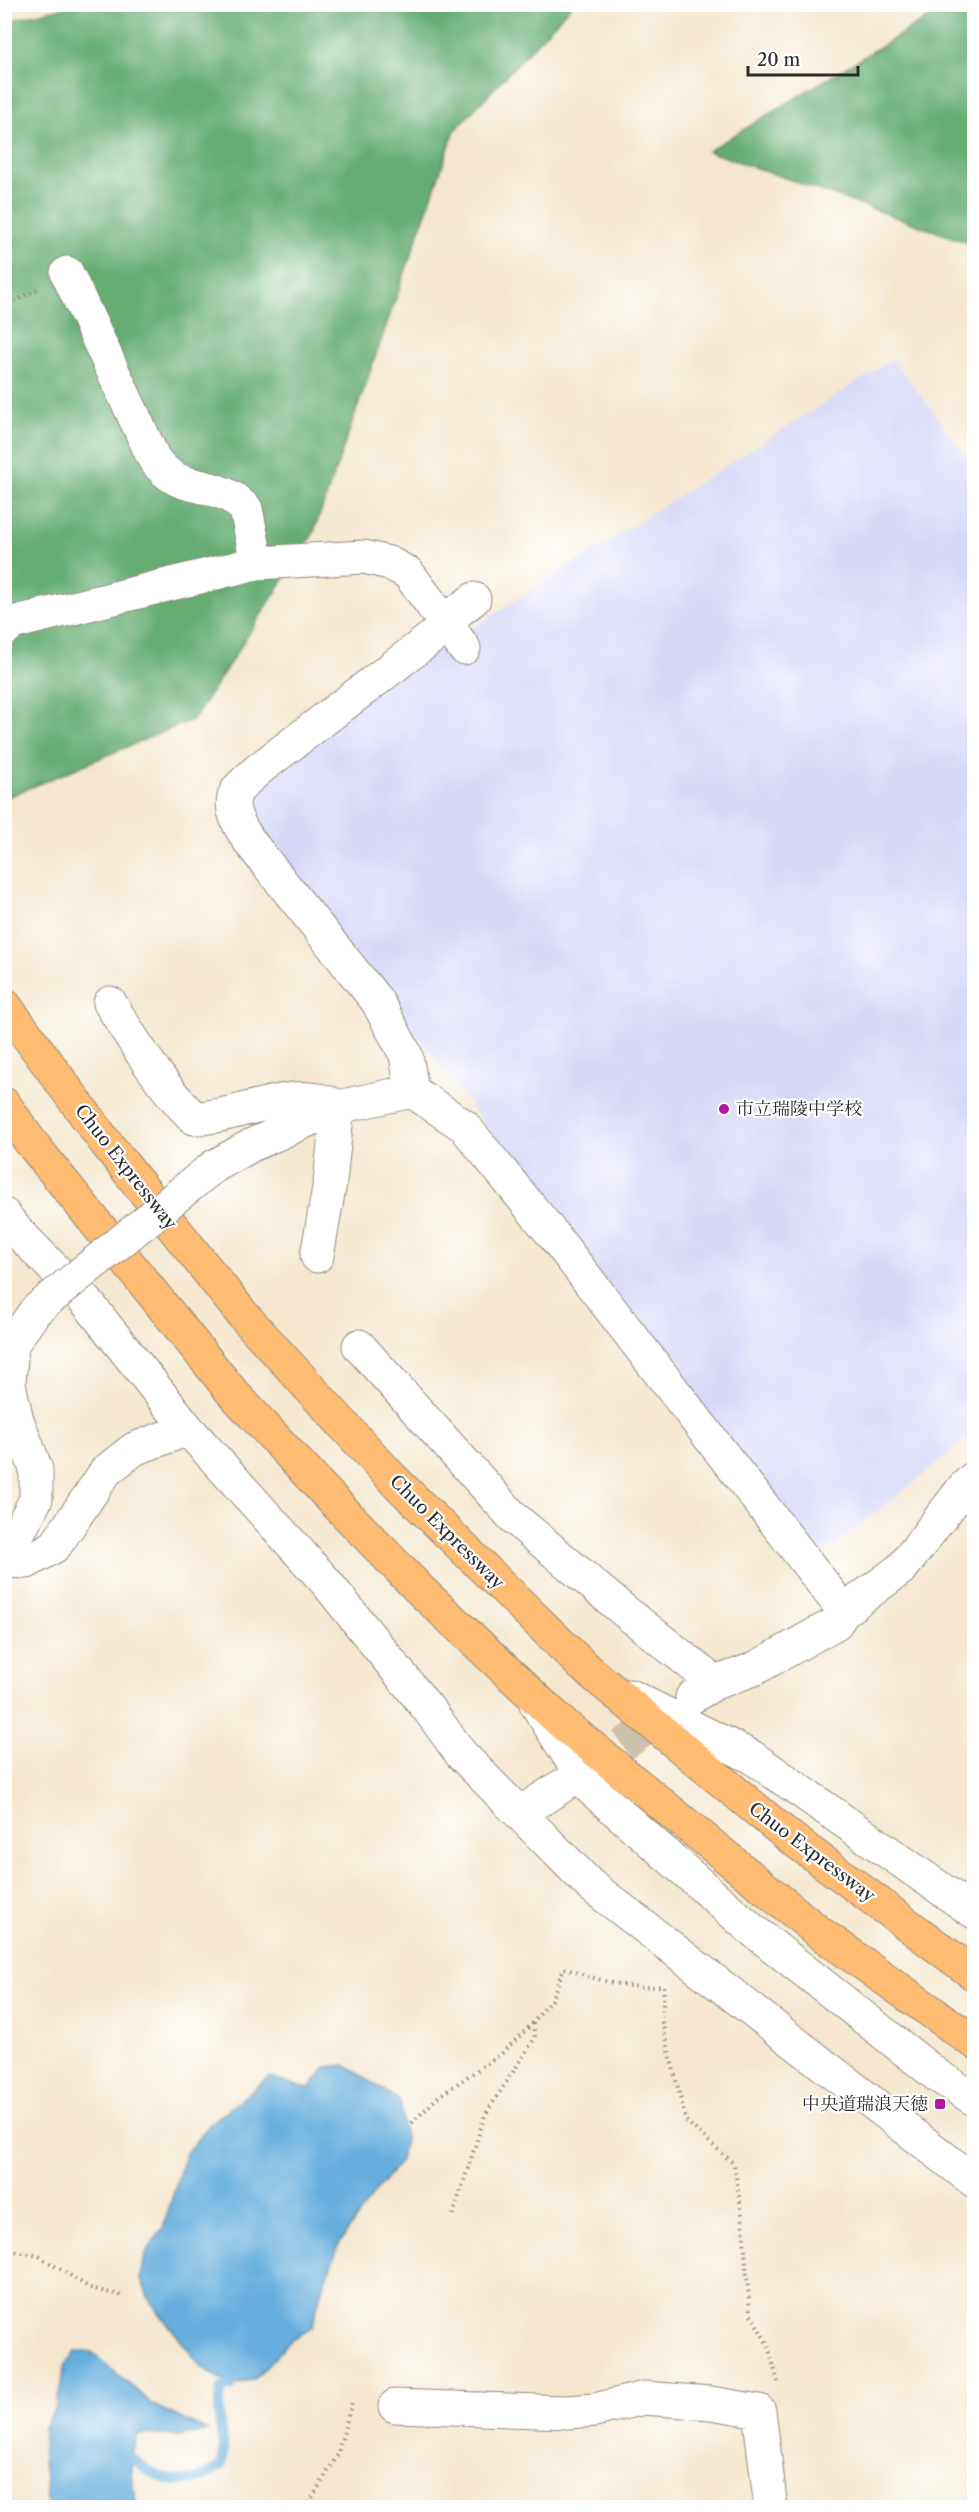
<svg xmlns="http://www.w3.org/2000/svg" width="979" height="2512" font-family="'Libre Caslon Text','Noto Serif JP',serif">
<rect width="100%" height="100%" fill="#fff"/>
<filter id="ink" filterUnits="userSpaceOnUse"><feTurbulence type="fractalNoise" baseFrequency=".0167" numOctaves="2"/><feDisplacementMap in="SourceGraphic" scale="12" xChannelSelector="R" yChannelSelector="G"/><feConvolveMatrix kernelMatrix="1 2 1 2 8 2 1 2 1" color-interpolation-filters="sRGB"/></filter>
<filter id="wash" filterUnits="userSpaceOnUse"><feTurbulence type="fractalNoise" baseFrequency=".008" numOctaves="4" result="noise"/><feDisplacementMap in="SourceGraphic" scale="24" xChannelSelector="R" yChannelSelector="G"/><feGaussianBlur stdDeviation="1.35" result="paint"/><feColorMatrix in="noise" values="0 0 0 0 0 0 0 0 0 0 0 0 0 0 0 0 0 1.4 0 .05"/><feComposite in="paint" operator="in"/></filter>
<g filter="url(#wash)">
<rect width="100%" height="100%" fill="#f4e7ce"/>
<path fill="#d6d7f8" d="M 893,359 L 974,466 L 974,1434 L 816,1560 L 227,785 Z"/>
<path fill="#66ad73" stroke="#486c4f" stroke-width="1.5" d="M 77,4 L 572,5 L 455,130 L 313,534 L 194,719 L 5,798 L 4,22 Z
M 949,5 L 974,5 L 974,245 L 708,151 Z"/>
<path fill="#65addc" stroke="#486c84" stroke-width="1.5" d="M 345,2065 L 400,2101 L 405,2139 L 400,2161 L 376,2191 L 340,2242 L 322,2288 L 312,2328 L 293,2338 L 256,2378 L 231,2386 L 202,2368 L 150,2301 L 141,2279 L 145,2255 L 163,2228 L 185,2154 L 210,2124 L 269,2077 C 284,2080 295,2088 310,2088 L 326,2067 Z
M 75,2352 L 91,2352 L 155,2406 L 208,2431 L 177,2436 L 138,2434 L 131,2457 L 135,2507 L 48,2507 L 43,2459 L 44,2427 L 56,2407 L 65,2365 Z"/>
<g fill="none" stroke-linecap="round" stroke-linejoin="round">
<path stroke="#65addc" stroke-width="10" d="M 131,2457 C 148,2473 171,2486 196,2479 C 204,2477 213,2470 221,2466 C 227,2448 219,2432 219,2413 C 219,2405 221,2397 221,2388 L 231,2386"/>
</g>
</g>
<g filter="url(#ink)">
<g fill="none" stroke-linecap="round" stroke-linejoin="round">
<path stroke="#ccc1ad" stroke-width="33" stroke-dasharray="33 16" stroke-linecap="butt" d="M 582,1773 L 675,1709"/>
<g stroke="#90897c" stroke-width="35">
<path id="minor" d="M 67,273 L 154,459 C 178,492 201,480 231,497 C 236,500 241,505 246,509 L 257,563
M 474,599 L 444,622 L 435,635 L 259,769 C 252,775 244,782 238,789 C 225,806 242,831 252,845 L 377,1001 L 406,1055 L 412,1091 L 464,1126 L 554,1236 L 844,1611 L 902,1568 L 964,1487 L 974,1478
M 4,630 L 12,623 L 257,563 L 364,557 L 389,563 L 408,573 L 464,648
M 110,1003 C 135,1043 160,1085 194,1118 C 241,1118 294,1083 338,1107 L 330,1182 L 317,1256
M 213,1167 L 252,1145 L 338,1107 L 412,1091
M 4,1215 L 16,1230 L 86,1301 L 188,1429 L 134,1449 L 106,1471 L 55,1546 L 27,1562 L 4,1561
M 359,1346 L 514,1518 L 617,1605 L 715,1683
M 188,1429 L 326,1582 L 429,1710 L 461,1754 L 589,1884 L 974,2181
M 4,1544 L 21,1528 L 36,1499 L 36,1469 L 17,1420 L 9,1384 L 12,1344 L 36,1310
M 630,1696 L 752,1757 L 974,1912
M 692,1697 L 715,1683 L 754,1669 L 836,1623 L 844,1611
M 536,1704 L 588,1786 L 750,1928 L 938,2076 L 974,2099
M 520,1813 L 562,1786
M 395,2406 L 567,2412 L 595,2410 L 644,2398 L 711,2403 L 759,2411 L 771,2508"/>
</g>
<g stroke="#90897c" stroke-width="35">
<path id="highway" d="M 4,1004 L 106,1143 L 243,1315 L 391,1477 L 582,1665 L 787,1835 L 974,1974
M 4,1104 L 29,1140 L 232,1392 L 323,1490 L 419,1589 L 561,1722 L 714,1847 L 820,1933 L 974,2042"/>
</g>
<path stroke="#90897c" stroke-width="4" stroke-dasharray="1.5 4.5" stroke-linecap="butt" d="M 4,307 L 37,289
M 664,1986 L 662,2022 L 686,2121 L 734,2164 L 742,2214 L 750,2313 L 768,2345 L 778,2382
M 412,2123 L 438,2097 L 502,2053 L 533,2023 L 551,2000 L 564,1968 C 593,1978 630,1991 661,1986
M 453,2215 L 485,2115 L 535,2038 L 533,2023
M 4,2249 L 39,2256 L 90,2288 L 123,2296
M 306,2508 L 337,2456 L 353,2399"/>
<use href="#minor" stroke="#fff" stroke-width="33"/>
<use href="#highway" stroke="#febb71" stroke-width="33"/>
<g stroke="#90897c" stroke-width="35" stroke-linecap="butt">
<path id="minor-bridge" d="M 36,1310 L 213,1167"/>
</g>
<use href="#minor-bridge" stroke="#fff" stroke-width="33"/>
</g>
</g>
<g fill="#b5179e" stroke="#fff" stroke-width="2">
<circle cx="724" cy="1109" r="6"/>
<rect x="934" y="2098" width="12" height="12" rx="3"/>
</g>
<g text-anchor="middle" stroke-width="4.5" stroke-linejoin="round" paint-order="stroke">
<g font-size="18" fill="#2b2b2b" stroke="#fff" text-anchor="start">
<text x="736" y="1115">市立瑞陵中学校</text>
<text x="928" y="2110" text-anchor="end">中央道瑞浪天徳</text>
</g>
<g font-size="18" fill="#2b2b2b" stroke="#fff">
<text transform="translate(126 1167) rotate(52)" y="6">Chuo Expressway</text>
<text transform="translate(447 1532) rotate(45)" y="6">Chuo Expressway</text>
<text transform="translate(812 1852) rotate(37)" y="6">Chuo Expressway</text>
</g>
</g>
<rect width="979" height="2512" fill="none" stroke="#fff" stroke-width="24"/>
<path d="M748 66v9h110v-9" fill="none" stroke="#2b2b2b" stroke-width="3"/>
<text x="757" y="66" font-size="18" fill="#2b2b2b" stroke="#ffffff" stroke-width="4.5" paint-order="stroke">20 m</text>
</svg>
